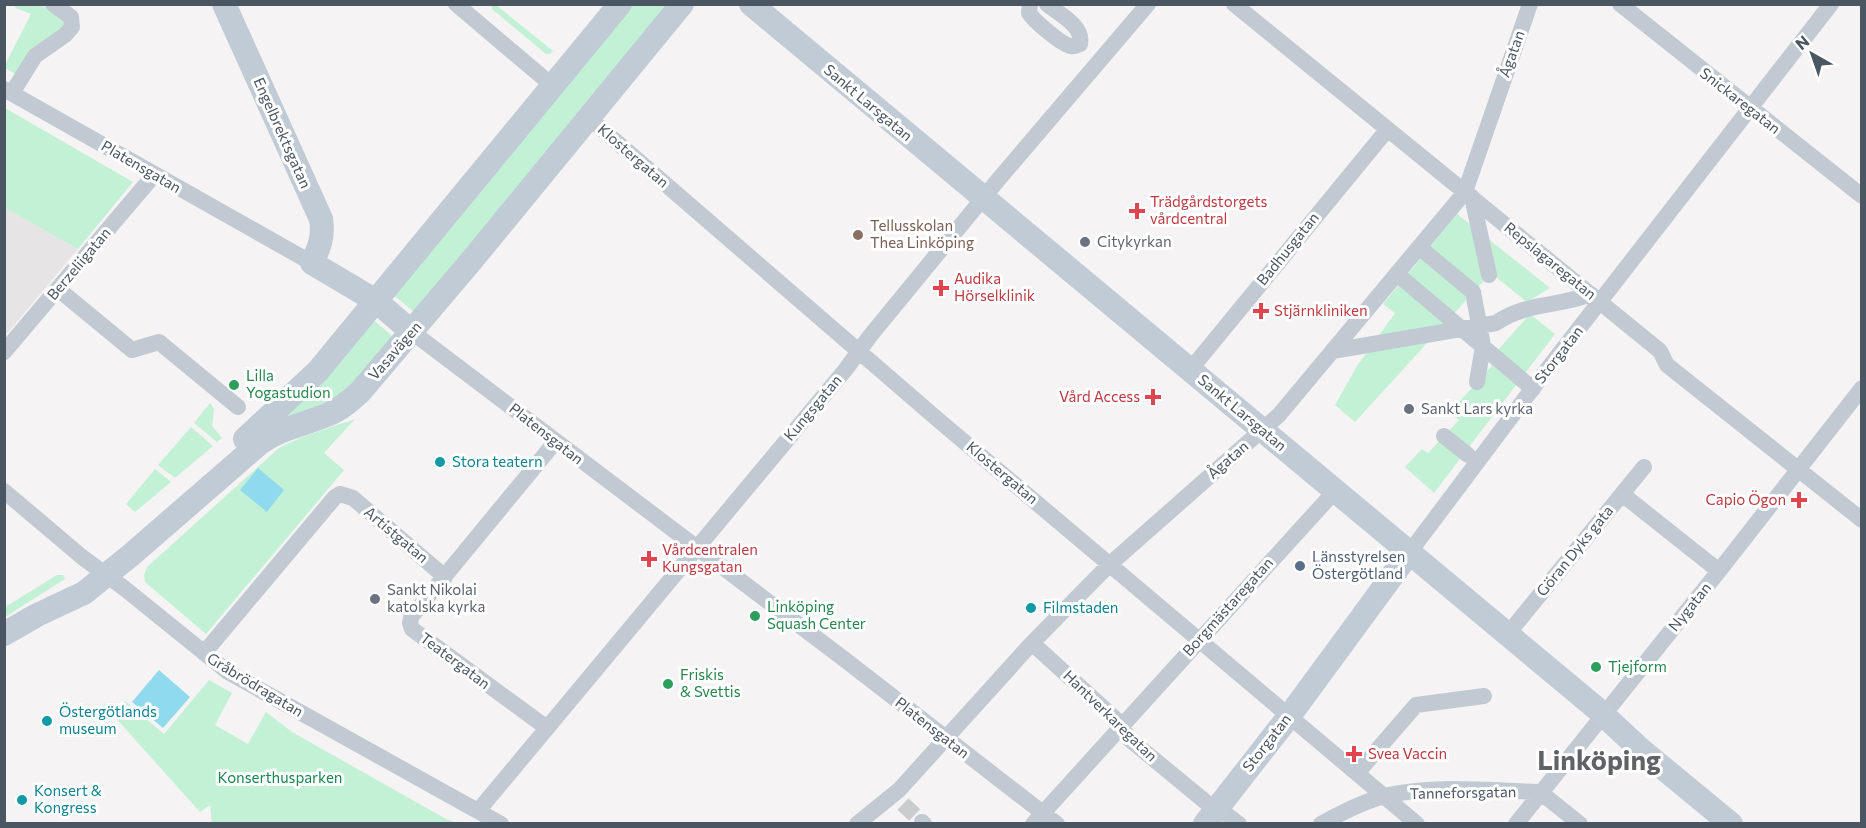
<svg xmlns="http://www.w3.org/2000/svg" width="1866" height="828" font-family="Commissioner,sans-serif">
<rect width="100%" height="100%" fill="#f5f3f3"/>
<path fill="#e6e4e5" d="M 5,208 L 78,249 L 5,336 Z"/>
<path fill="#c3f1d5" d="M 13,5 C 33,5 54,3 65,23 L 62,29 L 29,51 L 15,74 L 5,68 L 5,65 L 31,14 L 16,8 Z
M 492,5 L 496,5 L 553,51 L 550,54 L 546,54 L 492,9 Z
M 628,5 L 675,5 L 419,316 L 391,293 Z
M 5,108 L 133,182 L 78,249 L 5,208 Z
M 1457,214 L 1550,288 L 1527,302 L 1491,273 L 1355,422 L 1335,405 L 1357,366 L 1395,313 L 1383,304 Z
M 1530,314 L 1555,334 L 1434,493 L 1405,467 L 1422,449 L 1428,453 L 1459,420 L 1450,412 L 1498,359 L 1496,352 Z
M 369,316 L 398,341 L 355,390 L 268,426 Z
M 210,403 L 214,409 L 212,426 L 222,438 L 217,442 L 194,423 Z
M 355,419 L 324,453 L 344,470 L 206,634 L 145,582 L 144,575 L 147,567 L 279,448 L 302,437 Z
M 191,427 L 213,446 L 175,478 L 158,465 Z
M 155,469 L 171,482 L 135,512 L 126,504 Z
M 57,575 L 63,575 L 65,579 L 5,617 L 5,607 Z
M 209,680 L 232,693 L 215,725 L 248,744 L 266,712 L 292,732 L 446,819 L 457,823 L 212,823 L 210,805 L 200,812 L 113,715 L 125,701 L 164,734 Z"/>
<path fill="#90daee" d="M 258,468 L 284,490 L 267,512 L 240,490 Z
M 159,670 L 190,697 L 163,728 L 132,702 Z"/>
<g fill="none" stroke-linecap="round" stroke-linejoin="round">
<path stroke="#caccce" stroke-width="16" stroke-dasharray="16 8" stroke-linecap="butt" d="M 903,804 L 922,822"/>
<path stroke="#c1cad2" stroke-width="16" d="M 456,4 L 553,86
M 1030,4 L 1029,13 C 1034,21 1062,45 1071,46 C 1075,47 1076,46 1080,44
M 1047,4 C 1059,14 1084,26 1080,44
M 1234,4 L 1660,351 L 1667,365 L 1862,520
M 1620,4 L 1862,196
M 4,89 L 312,263
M 12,93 L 35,56 L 65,35 L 72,27 L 71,17 L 53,4
M 589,118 L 936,418 L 1417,824
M 1472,197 L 1489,275
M 1419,247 L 1473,292 L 1483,346 L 1477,382
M 1397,274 L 1533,389
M 58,289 L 132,350 L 159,342 L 238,407
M 412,332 L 844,659 L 1057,824
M 1332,351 L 1496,323 C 1526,302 1558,307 1591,294
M 4,352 L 154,175
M 1190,370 L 1387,130
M 1444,436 L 1468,455
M 4,491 L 82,557 L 124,588 L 228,672 L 501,824
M 1622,494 L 1719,571
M 1409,553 L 1542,376 L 1831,4
M 1507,635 L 1644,467
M 1032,643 L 1122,725 L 1128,738 L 1207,803 L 1218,808 L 1239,824
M 204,653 L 335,497 L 340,494 L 353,498 L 445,577
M 547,728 L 412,629 L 410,623 L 411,617 L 556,441
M 1358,772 L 1416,705 L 1484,696
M 1540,792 L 1580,824
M 478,811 L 846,369 L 870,336 L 998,180 L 1148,4
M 922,822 L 924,824
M 857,824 L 899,790 L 1032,643 L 1109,565 L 1279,415 L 1465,192 L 1530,4
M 1033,824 L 1335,491
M 1321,824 C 1341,813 1362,802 1384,796 C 1434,784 1489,791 1540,792
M 1516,824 L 1719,571 L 1862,388"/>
<path stroke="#c1cbd6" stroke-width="24" d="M 224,4 L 321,219 C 324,237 319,248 312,263 L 376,301 L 412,332
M 751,4 L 1596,708 L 1640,749 L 1731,824
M 245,439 L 318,371 L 620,4
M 4,634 L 37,615 L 84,593 L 131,555 L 260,443 C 281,428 306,424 329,414 C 341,409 351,400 360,392 L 472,260 L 682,4
M 1205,824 L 1290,715 L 1409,553"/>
</g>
<g fill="#e0444e" stroke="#fff" stroke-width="2">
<path d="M1134 202h6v6h6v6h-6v6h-6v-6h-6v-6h6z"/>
<path d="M938 279h6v6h6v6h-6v6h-6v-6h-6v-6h6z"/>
<path d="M1258 302h6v6h6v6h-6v6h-6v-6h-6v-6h6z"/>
<path d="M1150 388h6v6h6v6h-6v6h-6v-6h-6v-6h6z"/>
<path d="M1796 491h6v6h6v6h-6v6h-6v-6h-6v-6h6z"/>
<path d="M646 550h6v6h6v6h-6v6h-6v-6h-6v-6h6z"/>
<path d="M1351 745h6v6h6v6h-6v6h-6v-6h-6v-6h6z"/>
</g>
<circle fill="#8d6e63" stroke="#fff" stroke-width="2" cx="858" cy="235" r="6"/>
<g fill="#6b7280" stroke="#fff" stroke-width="2">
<circle cx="1085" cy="242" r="6"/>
<circle cx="1409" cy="409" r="6"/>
<circle cx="375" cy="599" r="6"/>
</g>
<g fill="#2e9e5b" stroke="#fff" stroke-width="2">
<circle cx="234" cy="385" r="6"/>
<circle cx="755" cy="616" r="6"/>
<circle cx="1596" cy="667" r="6"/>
<circle cx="668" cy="684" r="6"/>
</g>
<g fill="#0f9aa8" stroke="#fff" stroke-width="2">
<circle cx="440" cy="462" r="6"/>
<circle cx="1031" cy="608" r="6"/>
<circle cx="47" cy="721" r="6"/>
<circle cx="22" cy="800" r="6"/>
</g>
<circle fill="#5c6f8a" stroke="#fff" stroke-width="2" cx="1300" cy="566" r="6"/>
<g text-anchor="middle" stroke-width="6" stroke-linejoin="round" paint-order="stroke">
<g font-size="15" fill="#4a5661" stroke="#fff">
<text transform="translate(1512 54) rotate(-70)" y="5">Ågatan</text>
<text transform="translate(1740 101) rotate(38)" y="5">Snickaregatan</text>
<text transform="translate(868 103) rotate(40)" y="5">Sankt Larsgatan</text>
<text transform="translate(282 133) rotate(66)" y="5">Engelbrektsgatan</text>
<text transform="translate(633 156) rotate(41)" y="5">Klostergatan</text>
<text transform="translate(141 167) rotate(30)" y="5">Platensgatan</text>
<text transform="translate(1288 249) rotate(-51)" y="5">Badhusgatan</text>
<text transform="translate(1550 261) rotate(39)" y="5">Repslagaregatan</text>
<text transform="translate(79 264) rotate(-50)" y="5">Berzeliigatan</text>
<text transform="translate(395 351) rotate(-49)" y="5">Vasavägen</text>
<text transform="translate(1559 355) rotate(-52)" y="5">Storgatan</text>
<text transform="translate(813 408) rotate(-50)" y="5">Kungsgatan</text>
<text transform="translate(1242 413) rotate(40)" y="5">Sankt Larsgatan</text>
<text transform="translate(546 434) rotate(38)" y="5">Platensgatan</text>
<text transform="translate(1228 460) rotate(-41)" y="5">Ågatan</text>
<text transform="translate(1002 473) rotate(40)" y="5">Klostergatan</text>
<text transform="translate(396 535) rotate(40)" y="5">Artistgatan</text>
<text transform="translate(1575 551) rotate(-51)" y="5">Göran Dyks gata</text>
<text transform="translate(1228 607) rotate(-48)" y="5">Borgmästaregatan</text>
<text transform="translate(1690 607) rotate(-51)" y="5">Nygatan</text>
<text transform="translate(455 661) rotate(37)" y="5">Teatergatan</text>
<text transform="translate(255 685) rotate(31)" y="5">Gråbrödragatan</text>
<text transform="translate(1110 716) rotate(44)" y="5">Hantverkaregatan</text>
<text transform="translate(932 728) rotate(38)" y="5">Platensgatan</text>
<text transform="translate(1267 743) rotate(-52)" y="5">Storgatan</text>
<text transform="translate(1463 793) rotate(-1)" y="5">Tanneforsgatan</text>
</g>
<g font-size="15" fill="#be3a42" stroke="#fff" text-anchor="start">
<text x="1150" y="207">Trädgårdstorgets<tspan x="1150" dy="17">vårdcentral</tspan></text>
<text x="954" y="284">Audika<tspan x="954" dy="17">Hörselklinik</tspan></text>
<text x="1274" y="316">Stjärnkliniken</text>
<text x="1140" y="402" text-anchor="end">Vård Access</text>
<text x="1786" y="505" text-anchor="end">Capio Ögon</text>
<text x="662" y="555">Vårdcentralen<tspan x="662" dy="17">Kungsgatan</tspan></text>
<text x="1368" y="759">Svea Vaccin</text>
</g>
<g font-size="15" fill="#785e54" stroke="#fff" text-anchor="start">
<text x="870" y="231">Tellusskolan<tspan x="870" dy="17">Thea Linköping</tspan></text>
</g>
<g font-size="15" fill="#5b616d" stroke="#fff" text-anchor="start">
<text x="1097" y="247">Citykyrkan</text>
<text x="1421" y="414">Sankt Lars kyrka</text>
<text x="387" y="595">Sankt Nikolai<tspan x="387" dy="17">katolska kyrka</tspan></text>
</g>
<g font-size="15" fill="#27864d" stroke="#fff" text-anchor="start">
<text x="246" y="381">Lilla<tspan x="246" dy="17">Yogastudion</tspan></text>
<text x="767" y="612">Linköping<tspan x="767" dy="17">Squash Center</tspan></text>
<text x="1608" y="672">Tjejform</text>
<text x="680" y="680">Friskis<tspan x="680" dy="17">&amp; Svettis</tspan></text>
</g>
<g font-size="15" fill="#0d838f" stroke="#fff" text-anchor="start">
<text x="452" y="467">Stora teatern</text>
<text x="1043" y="613">Filmstaden</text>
<text x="59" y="717">Östergötlands<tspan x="59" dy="17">museum</tspan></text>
<text x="34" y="796">Konsert &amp;<tspan x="34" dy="17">Kongress</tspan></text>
</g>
<g font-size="15" fill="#4e5e75" stroke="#fff" text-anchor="start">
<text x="1312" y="562">Länsstyrelsen<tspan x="1312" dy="17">Östergötland</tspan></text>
</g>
<g font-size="15" fill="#17864f" stroke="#fff">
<text x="280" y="783">Konserthusparken</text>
</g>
<g font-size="27" font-weight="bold" fill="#5f6368" stroke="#fff">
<text x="1599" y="770">Linköping</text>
</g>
</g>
<rect width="1866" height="828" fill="none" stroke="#4a5661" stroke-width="12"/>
<g transform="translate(1812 54) rotate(320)" stroke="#ffffff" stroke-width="4.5" paint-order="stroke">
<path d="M0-4.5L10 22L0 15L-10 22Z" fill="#4a5661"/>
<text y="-9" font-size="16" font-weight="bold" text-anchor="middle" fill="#4a5661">N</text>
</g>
</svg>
